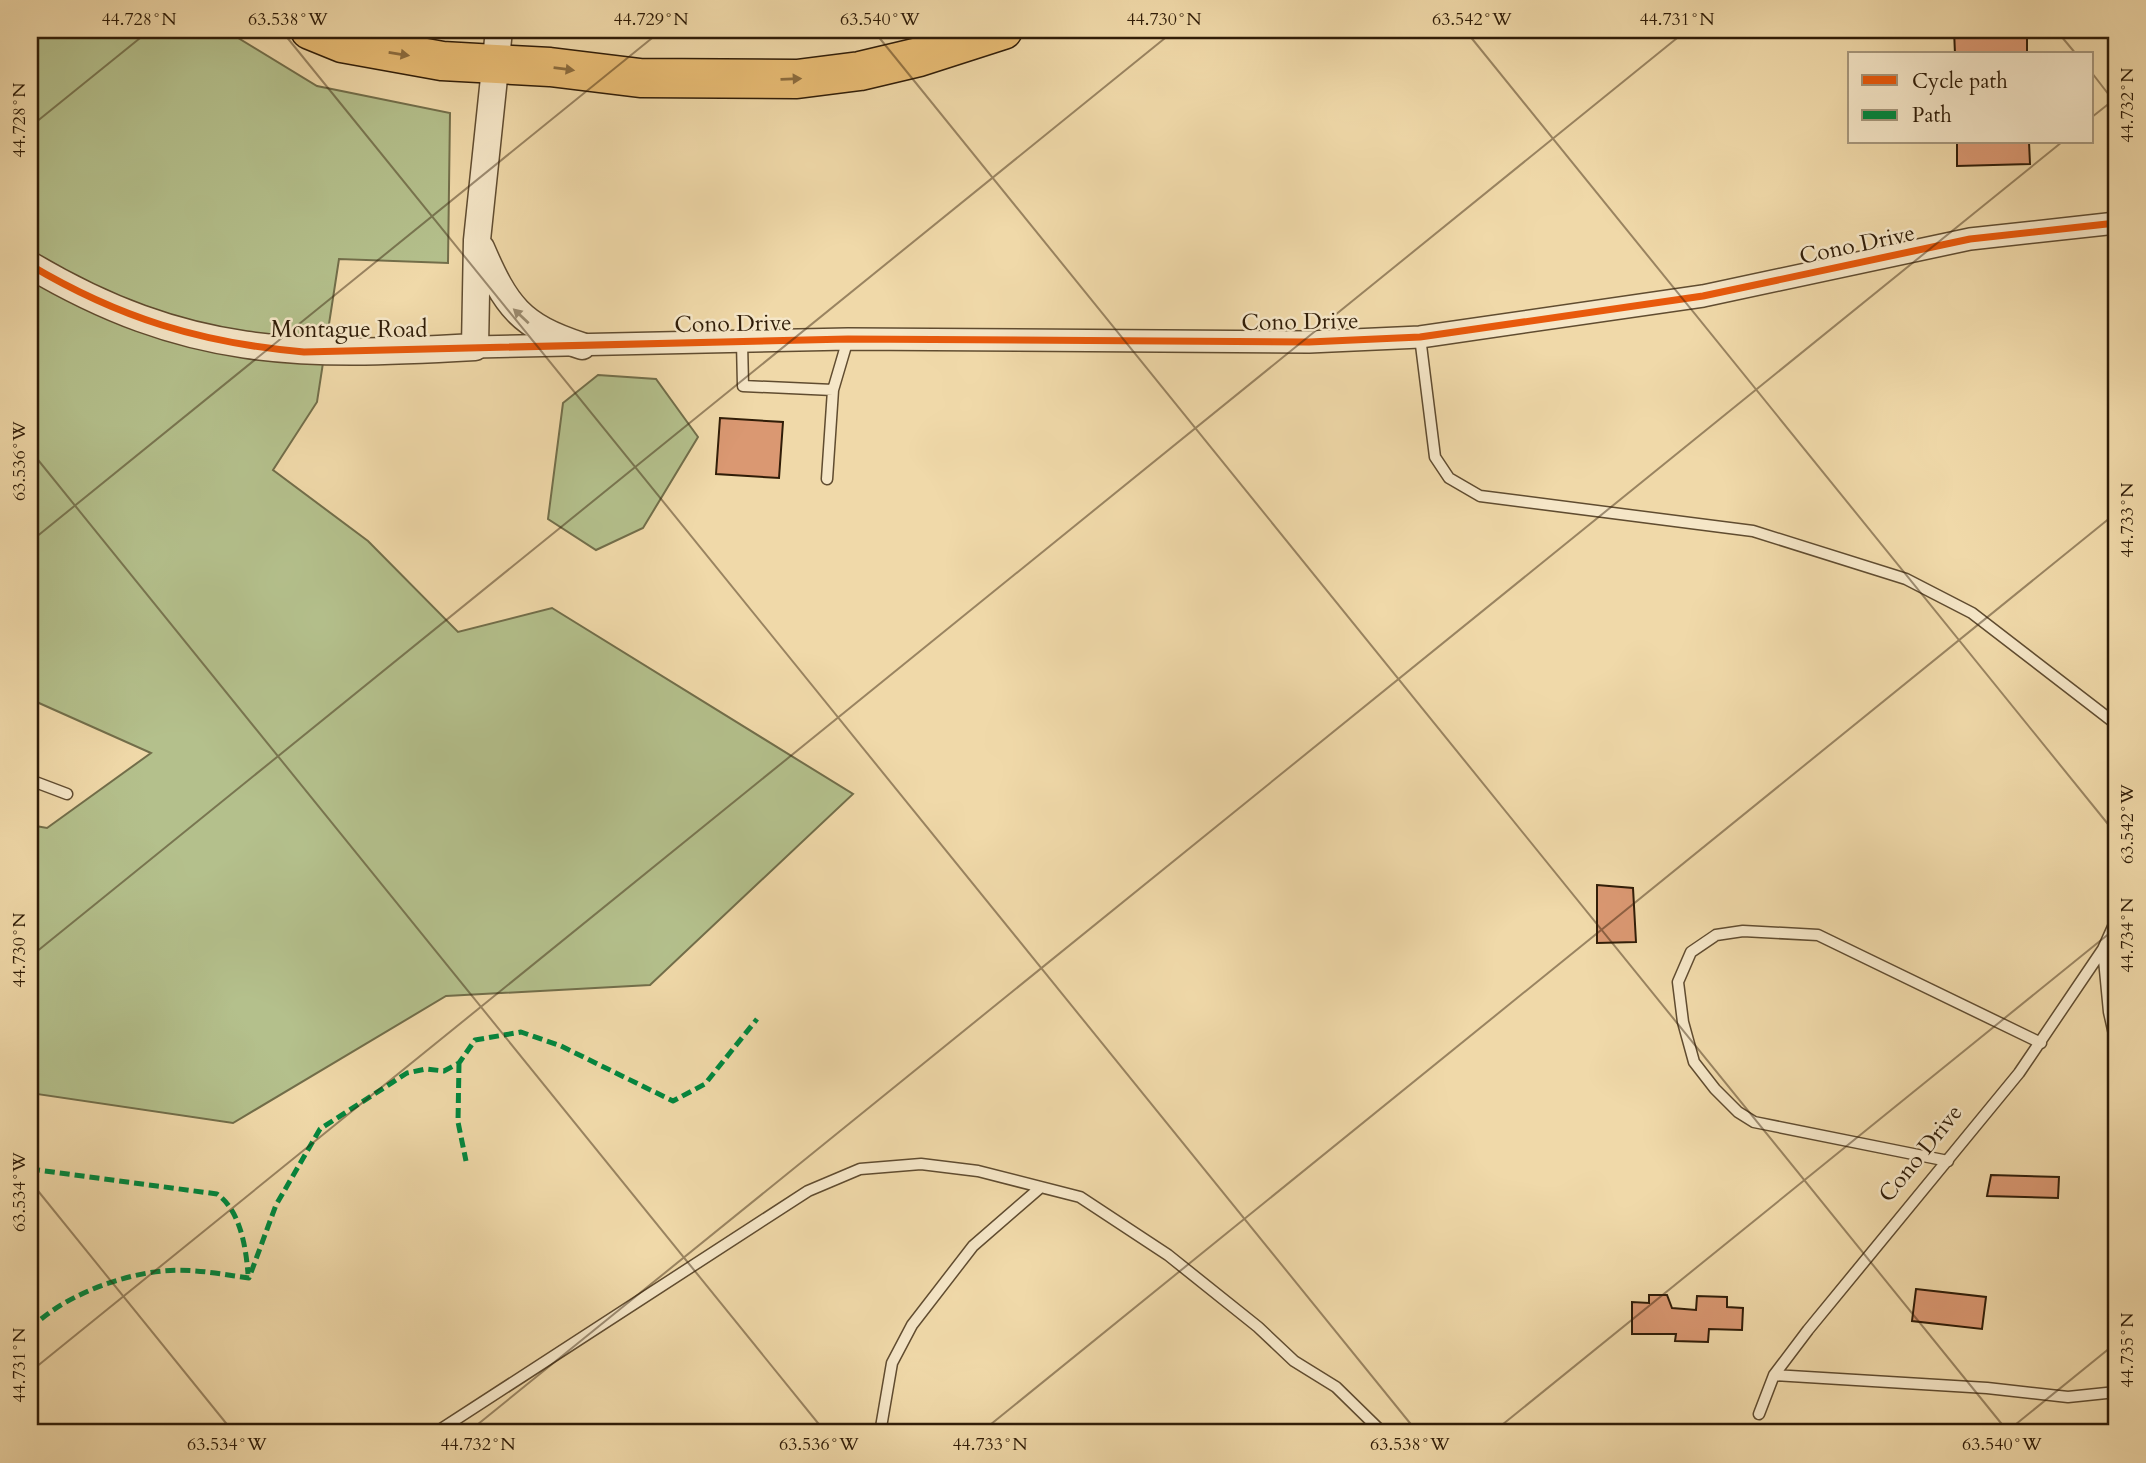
<svg xmlns="http://www.w3.org/2000/svg" width="2146" height="1463" font-family="Cardo,serif">
<rect width="100%" height="100%" fill="#f0d9a9"/>
<filter id="stains"><feTurbulence type="fractalNoise" baseFrequency=".00286" numOctaves="4"/><feColorMatrix values="0 0 0 0 .2 0 0 0 0 .09 0 0 0 0 .02 0 0 0 .5 -.17"/></filter>
<radialGradient id="worn" r=".72"><stop offset=".6" stop-color="#630" stop-opacity="0"/><stop offset="1" stop-color="#630" stop-opacity=".3"/></radialGradient>
<path fill="#b4c08c" stroke="#726e4a" stroke-width="2" d="M 30,30 L 225,30 L 317,86 L 450,113 L 448,263 L 339,259 L 317,402 L 273,470 L 368,541 L 458,632 L 552,608 L 853,794 L 650,985 L 446,996 L 233,1123 L 30,1093 L 30,825 L 47,828 L 151,753 L 30,699 Z
M 598,375 L 656,379 L 698,437 L 643,528 L 596,550 L 548,519 L 563,403 Z"/>
<path fill="#9db8b1" stroke="#717a6d" stroke-width="2" d="M 1965,1424 L 1996,1433 L 1937,1433 Z"/>
<path fill="#da9872" stroke="#301d08" stroke-width="2" d="M 1954,30 L 2027,30 L 2027,54 L 1955,54 Z
M 1957,142 L 2029,142 L 2030,164 L 1957,166 Z
M 720,418 L 783,422 L 779,478 L 716,474 Z
M 1597,885 L 1633,888 L 1636,942 L 1597,943 Z
M 1991,1175 L 2059,1177 L 2058,1198 L 1987,1196 Z
M 1916,1289 L 1986,1297 L 1982,1329 L 1912,1321 Z
M 1649,1295 L 1667,1295 L 1672,1308 L 1696,1310 L 1697,1296 L 1727,1297 L 1727,1307 L 1743,1308 L 1742,1330 L 1709,1329 L 1708,1342 L 1675,1341 L 1676,1334 L 1632,1334 L 1632,1302 L 1649,1303 Z"/>
<g fill="none" stroke-linecap="round" stroke-linejoin="round">
<g stroke="#604c30" stroke-width="13">
<path id="service" d="M 1420,337 L 1435,457 L 1449,478 L 1480,496 L 1753,531 L 1906,579 L 1972,613 L 2116,724
M 742,342 L 743,386 L 833,390
M 827,479 L 833,390 L 848,339
M 30,780 L 67,794
M 2103,949 L 2109,1012 L 2116,1043
M 1948,1161 L 1754,1122 L 1738,1112 L 1715,1089 L 1694,1062 L 1683,1022 L 1678,982 L 1691,952 L 1716,935 L 1743,931 L 1818,935 L 2041,1043
M 1774,1375 L 1987,1388 L 2068,1397 L 2116,1392
M 1759,1414 L 1774,1375 L 1808,1330 L 2019,1073 L 2103,949 L 2116,920
M 435,1433 L 808,1191 L 860,1169 L 921,1164 L 978,1171 L 1080,1197 L 1168,1255 L 1258,1327 L 1294,1361 L 1336,1387 L 1383,1433
M 880,1433 L 892,1363 L 912,1325 L 973,1246 L 1041,1187"/>
</g>
<g stroke="#604c30" stroke-width="24">
<path id="minor" d="M 475,347 L 848,339 L 1309,342 L 1420,337 L 1703,296 L 1970,239 L 2116,223"/>
</g>
<g stroke="#604c30" stroke-width="29">
<path id="tertiary" d="M 481,248 C 506,306 520,326 582,346
M 30,265 C 187,358 299,357 475,347 L 477,240 L 499,30"/>
</g>
<g stroke="#301d08" stroke-width="41">
<path id="motorway" d="M 310,30 L 342,43 L 442,61 L 550,67 L 640,78 L 797,79 L 860,71 L 919,57 L 1003,30"/>
</g>
<use href="#service" stroke="#f5e6c7" stroke-width="10"/>
<use href="#minor" stroke="#f5e6c7" stroke-width="21"/>
<use href="#tertiary" stroke="#f5e6c7" stroke-width="26"/>
<use href="#motorway" stroke="#e8bc74" stroke-width="38"/>
<path stroke="#00873e" stroke-width="5" stroke-dasharray="10 5" stroke-linecap="butt" d="M 459,1063 L 458,1122 L 466,1161
M 30,1169 L 217,1194 C 240,1210 246,1247 248,1274
M 30,1329 C 62,1297 116,1276 162,1271 C 191,1268 220,1274 249,1278 L 276,1205 L 320,1129 L 407,1073 L 426,1069 L 444,1071 L 459,1063 L 475,1040 L 521,1032 L 561,1046 L 673,1101 L 705,1084 L 757,1019"/>
<g stroke="#f5e6c7" stroke-width="11">
<path id="cycleway" d="M 30,265 C 119,318 201,343 304,352 L 848,339 L 1309,342 L 1420,337 L 1703,296 L 1970,239 L 2116,223"/>
</g>
<use href="#cycleway" stroke="#e8590c" stroke-width="7"/>
</g>
<defs><path id="oneway-solid" d="M-6-.8H1V-3.2L6.5 0L1 3.2V.8H-6Z" transform="scale(1.75)"/></defs>
<g fill="#8c6c3e">
<use href="#oneway-solid" transform="translate(399 54) rotate(9)"/>
<use href="#oneway-solid" transform="translate(564 69) rotate(7)"/>
<use href="#oneway-solid" transform="translate(791 79) rotate(-2)"/>
</g>
<use fill="#9c8c71" href="#oneway-solid" transform="translate(521 316) rotate(-137)"/>
<path fill="none" stroke="#301d08" stroke-width="2" stroke-opacity="0.45" d="M 281,30 L 1418,1433M 873,30 L 2009,1433M 1465,30 L 2116,834M 2056,30 L 2076,54M 2092,73 L 2116,104M 2092,117 L 2116,98M 30,127 L 150,30M 30,450 L 826,1433M 30,542 L 662,30M 30,957 L 1175,30M 30,1181 L 234,1433M 30,1372 L 1687,30M 467,1433 L 2062,142M 980,1433 L 2116,513M 1492,1433 L 2116,928M 2005,1433 L 2116,1343"/>
<g text-anchor="middle" stroke-width="5" stroke-linejoin="round" paint-order="stroke">
<g font-size="23" fill="#301d08" stroke="#f5e6c7">
<text transform="translate(1857 244) rotate(-12)" y="8">Cono Drive</text>
<text transform="translate(1300 321) rotate(-1)" y="8">Cono Drive</text>
<text transform="translate(733 323) rotate(-1)" y="8">Cono Drive</text>
<text x="349" y="337">Montague Road</text>
<text transform="translate(1920 1153) rotate(-51)" y="8">Cono Drive</text>
</g>
</g>
<rect width="2146" height="1463" fill="none" stroke="#f0d9a9" stroke-width="77"/>
<rect x="1848" y="52" width="245" height="91" fill="#f5e6c7" stroke="#a6967b" stroke-width="2"/>
<rect x="1862" y="75" width="35" height="10" fill="#e8590c" stroke="#a6967b" stroke-width="2"/>
<text x="1912" y="88" font-size="21" fill="#301d08">Cycle path</text>
<rect x="1862" y="110" width="35" height="10" fill="#00873e" stroke="#a6967b" stroke-width="2"/>
<text x="1912" y="122" font-size="21" fill="#301d08">Path</text>
<rect x="38" y="38" width="2070" height="1386" fill="none" stroke="#301d08" stroke-width="2.5"/>
<g font-size="18" text-anchor="middle" fill="#301d08">
<text x="139" y="25">44.728°N</text>
<text x="288" y="25">63.538°W</text>
<text x="651" y="25">44.729°N</text>
<text x="880" y="25">63.540°W</text>
<text x="1164" y="25">44.730°N</text>
<text x="1472" y="25">63.542°W</text>
<text x="1677" y="25">44.731°N</text>
<text transform="translate(2127 105) rotate(-90)" y="6">44.732°N</text>
<text transform="translate(19 120) rotate(-90)" y="6">44.728°N</text>
<text transform="translate(19 461) rotate(-90)" y="6">63.536°W</text>
<text transform="translate(2127 520) rotate(-90)" y="6">44.733°N</text>
<text transform="translate(2127 824) rotate(-90)" y="6">63.542°W</text>
<text transform="translate(2127 935) rotate(-90)" y="6">44.734°N</text>
<text transform="translate(19 950) rotate(-90)" y="6">44.730°N</text>
<text transform="translate(19 1192) rotate(-90)" y="6">63.534°W</text>
<text transform="translate(2127 1350) rotate(-90)" y="6">44.735°N</text>
<text transform="translate(19 1365) rotate(-90)" y="6">44.731°N</text>
<text x="227" y="1450">63.534°W</text>
<text x="478" y="1450">44.732°N</text>
<text x="819" y="1450">63.536°W</text>
<text x="990" y="1450">44.733°N</text>
<text x="1410" y="1450">63.538°W</text>
<text x="2002" y="1450">63.540°W</text>
</g>
<rect width="100%" height="100%" filter="url(#stains)"/>
<rect width="100%" height="100%" fill="url(#worn)"/>
</svg>
